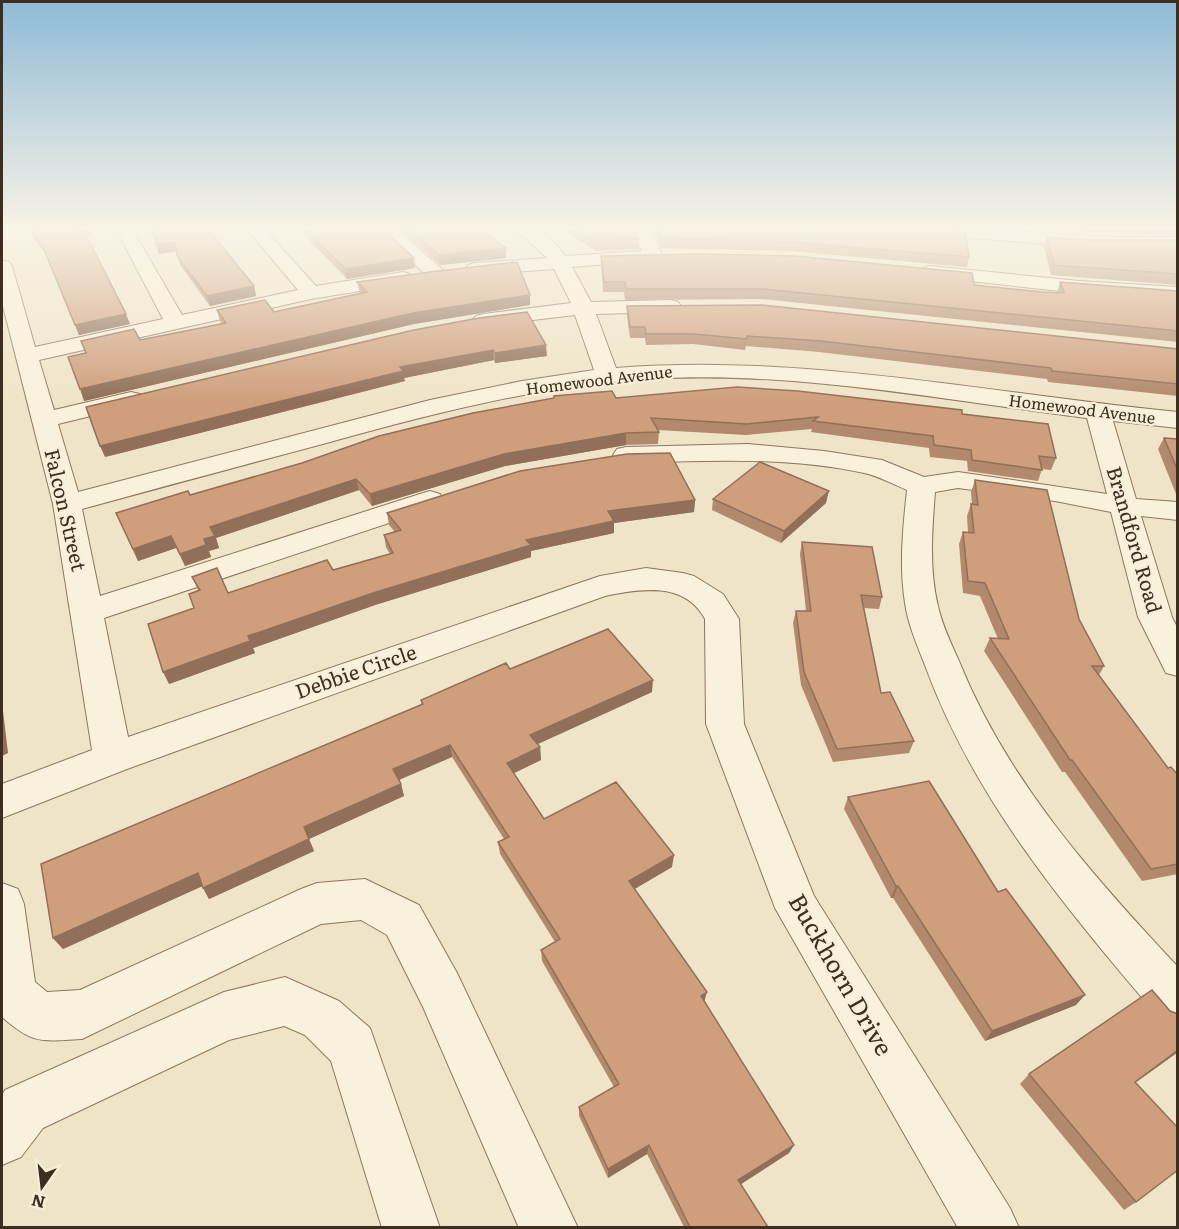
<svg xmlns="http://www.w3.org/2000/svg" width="1179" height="1229" font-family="Literata,serif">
<rect width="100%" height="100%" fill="#f0e4c8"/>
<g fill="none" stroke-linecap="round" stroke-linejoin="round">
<g stroke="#8d765c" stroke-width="2">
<path id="minor" d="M 116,229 L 132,229 L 182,315 L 298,290 L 247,229 L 264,229 L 316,286 L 403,272 L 410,274 L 413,278 L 410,282 L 403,284 L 311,299 L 39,360 L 54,410 L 131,392 L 140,394 L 143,399 L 140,404 L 58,424 L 78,492 L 430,400 L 522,381 L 594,370 L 575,315 L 483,326 L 476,324 L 472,320 L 476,316 L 483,314 L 571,303 L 554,269 L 475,275 L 468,273 L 465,269 L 468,265 L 475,263 L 547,258 L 515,229 C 541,229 550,235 565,256 L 642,251 L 637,238 L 629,229 L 648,229 L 654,236 L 662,256 L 660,260 L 572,267 L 591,302 L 671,300 L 678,302 L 681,306 L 678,310 L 671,312 L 596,314 L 616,368 C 804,353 992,394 1178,412 L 1178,428 L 1113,421 L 1136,499 L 1178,502 L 1178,520 L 1141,516 L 1172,617 L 1178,629 L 1178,676 L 1166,673 L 1138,617 L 1111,512 L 1055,501 L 958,488 L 935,492 C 932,530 929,569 938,606 C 942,625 951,643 959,661 C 1007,780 1091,874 1178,967 L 1178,1027 L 1161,1020 C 1069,912 976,803 926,668 C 918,647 908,625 905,603 C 899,566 903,527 907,490 C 893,484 878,476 864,473 C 786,456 705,461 626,463 L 617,461 L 613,455 L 617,449 L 626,447 L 748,444 L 824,451 L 882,460 L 924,477 L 958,472 L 1107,494 L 1087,418 C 943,400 792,370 647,379 C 539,386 434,413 330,442 C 248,464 165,486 82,509 L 100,596 L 420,494 L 430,491 L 440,494 L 444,500 L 440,506 L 104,618 L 128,737 L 600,576 L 646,568 L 683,573 L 694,576 L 723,594 L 739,619 L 744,724 L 814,896 L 1010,1208 L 1019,1228 L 958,1228 L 775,908 L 706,724 L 705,619 C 684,581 641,589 605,596 L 127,769 L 2,818 L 2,784 L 92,750 L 53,504 L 2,302 L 2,260 L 9,262 L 12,266 L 35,347 L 163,319 Z
M 378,229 L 396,229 L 443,270 L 446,274 L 443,278 L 429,278 Z
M 915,229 L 976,229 L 1114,237 L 1178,237 L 1178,247 L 1082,247 L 924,234 L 918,233 Z
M 930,266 L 1079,281 L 1178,287 L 1178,299 L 1079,293 L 923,276 L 920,272 L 923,268 Z
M 365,879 L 419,905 L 457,973 L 578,1228 L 519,1228 L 423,1007 L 387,935 L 361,920 L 321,924 L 82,1039 C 41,1041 34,1045 2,1017 L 2,883 L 18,889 L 24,904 L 35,982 L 47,992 L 80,990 L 301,889 L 317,883 Z
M 285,977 L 339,1001 L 370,1028 L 440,1228 L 382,1228 L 331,1061 L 305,1035 L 284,1026 L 229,1040 L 43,1128 L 21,1157 L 2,1165 L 2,1095 L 5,1090 L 224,992 Z"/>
</g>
<use href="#minor" fill="#faf1dc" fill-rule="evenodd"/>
</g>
<path fill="#b2896c" d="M 147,229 L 209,229 L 210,231 L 254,286 L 256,296 L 210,306 L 180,265 L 177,251 L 159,254 L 156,241 L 155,241 Z
M 300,229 L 383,229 L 415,268 L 347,279 L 308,239 L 307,236 Z
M 399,229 L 479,229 L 506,258 L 440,265 Z
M 562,229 L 634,229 L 639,239 L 639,249 L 596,251 Z
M 650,229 L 948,229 L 969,257 L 967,267 L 790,251 L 661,248 L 656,235 Z
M 1037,229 L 1178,229 L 1178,235 L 1037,230 Z
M 30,230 L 92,236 L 85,237 L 130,324 L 79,335 L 47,256 L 34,239 Z
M 1047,237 L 1086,240 L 1178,240 L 1178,285 L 1051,275 L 1044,246 Z
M 601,256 L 1057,293 L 1060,282 L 1178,291 L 1178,342 L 761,299 L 625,300 L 624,292 L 603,292 Z
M 357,282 L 530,305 L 414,324 L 84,401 L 140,340 L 222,324 L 220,321 L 217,310 L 274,312 L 360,293 Z
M 627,306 L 1178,349 L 1178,396 L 1048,382 L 1047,379 L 819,352 L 746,346 L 745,350 L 693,344 L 646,345 L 645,338 L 630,338 L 627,316 Z
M 479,318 L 547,356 L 495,363 L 494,360 L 404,378 L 405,381 L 105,457 Z
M 616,398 L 962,414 L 1056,458 L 1051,470 L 1042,469 L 1038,481 L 968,471 L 967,461 L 930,457 L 929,448 L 811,432 L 812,429 L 746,435 L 657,430 L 659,432 L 658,444 L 626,445 L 505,466 L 372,506 L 359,490 L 216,538 L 219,548 L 209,551 L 211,557 L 185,566 L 176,548 L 138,561 L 116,513 L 190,495 Z
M 1164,438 L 1178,439 L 1178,499 L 1158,449 Z
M 975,480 L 1079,619 L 1104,666 L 1099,675 L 1168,768 L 1178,775 L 1178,874 L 1142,881 L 1065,772 L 1062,772 L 984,651 L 990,638 L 998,639 L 980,596 L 963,593 L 959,544 L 963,532 L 968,533 L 967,516 L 971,504 L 972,504 L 971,492 Z
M 713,499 L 826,503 L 781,543 L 712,510 Z
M 695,500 L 694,512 L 614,523 L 614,533 L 531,551 L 531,557 L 375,605 L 253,648 L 255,653 L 169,684 L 194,608 L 198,590 L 192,577 L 228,593 L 333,570 L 390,554 L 386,547 L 384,535 L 395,532 L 389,525 L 387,513 Z
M 802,542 L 882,597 L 879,609 L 864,608 L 881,693 L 914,741 L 909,753 L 833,762 L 801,685 L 793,623 L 796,611 L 806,611 L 800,554 Z
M 510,669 L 652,692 L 538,744 L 540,747 L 541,760 L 514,773 L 544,819 L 672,867 L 634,889 L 794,1145 L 789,1153 L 741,1184 L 768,1227 L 684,1227 L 647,1154 L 608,1178 L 579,1116 L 579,1107 L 614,1087 L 542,961 L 541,950 L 555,942 L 500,854 L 498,842 L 504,839 L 452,757 L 399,780 L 401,784 L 404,796 L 309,839 L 314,851 L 209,899 L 202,886 L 63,949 L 53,938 L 421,705 L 421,700 Z
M 848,797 L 998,892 L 1076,1005 L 985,1041 L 893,898 L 891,898 L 844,809 Z
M 1170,1011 L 1178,1014 L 1178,1052 L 1136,1082 L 1136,1202 L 1124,1210 L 1020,1084 L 1029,1074 Z"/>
<path fill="#916f58" d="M 78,229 L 89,229 L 92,236 L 81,238 Z
M 155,231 L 158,241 L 155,241 L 152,232 Z
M 175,242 L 178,251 L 159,254 L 156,244 Z
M 506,248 L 506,258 L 440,265 L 439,255 Z
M 414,258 L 415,268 L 347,279 L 345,269 Z
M 254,286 L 256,296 L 210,306 L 207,296 Z
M 530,295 L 530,305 L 414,324 L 84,401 L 80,389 L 413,313 Z
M 126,314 L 130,324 L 79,335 L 75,325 Z
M 546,345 L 547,356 L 495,363 L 495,353 Z
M 493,350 L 494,360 L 404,378 L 405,381 L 105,457 L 100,446 L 400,367 Z
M 626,433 L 626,445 L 505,466 L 372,506 L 370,494 L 504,454 Z
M 356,479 L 359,490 L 216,538 L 219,548 L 209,551 L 211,557 L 185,566 L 180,554 L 204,539 L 210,527 Z
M 829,491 L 826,503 L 781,543 L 784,531 Z
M 695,500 L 694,512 L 614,523 L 614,533 L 531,551 L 531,557 L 375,605 L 253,648 L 255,653 L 169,684 L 163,672 L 248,636 L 608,511 Z
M 171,536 L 176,548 L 138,561 L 133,549 Z
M 653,680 L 652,692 L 531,747 L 530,735 Z
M 2,702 L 8,753 L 2,756 Z
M 450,745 L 452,757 L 396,781 L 393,769 Z
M 540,747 L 541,760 L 508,776 L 507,763 Z
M 401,784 L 404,796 L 309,839 L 304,827 Z
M 309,839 L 314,851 L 209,899 L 203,888 Z
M 674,855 L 672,867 L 628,893 L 629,881 Z
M 198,873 L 205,885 L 63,949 L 53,938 Z
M 896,886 L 898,886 L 893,898 L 891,898 Z
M 707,992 L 704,1003 L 701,996 Z
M 1085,995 L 1076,1005 L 985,1041 L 992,1031 Z
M 1178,1050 L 1178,1052 L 1124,1091 L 1135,1082 Z
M 649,1145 L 647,1154 L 608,1178 L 608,1169 Z
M 794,1145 L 789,1153 L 735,1188 L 738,1180 Z"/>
<path fill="#cf9f7d" stroke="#916f58" stroke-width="1.5" d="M 30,229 L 78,229 L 90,243 L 126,314 L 75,325 L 43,247 Z
M 149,229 L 208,229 L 254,286 L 207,296 L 177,256 L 175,242 L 156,244 L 155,231 L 152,232 Z
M 308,229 L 383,229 L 414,258 L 345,269 L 306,230 L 309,230 Z
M 408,229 L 479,229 L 506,248 L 439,255 Z
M 576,229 L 634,229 L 639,239 L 596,241 Z
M 658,229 L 948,229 L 965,230 L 969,257 L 791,242 L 662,238 Z
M 1047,237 L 1086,240 L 1178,240 L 1178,274 L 1054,265 Z
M 699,254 L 795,256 L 972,273 L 974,285 L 1043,292 L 1064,293 L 1060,282 L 1178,291 L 1178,331 L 763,289 L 626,289 L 625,282 L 604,282 L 601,256 Z
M 517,262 L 530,295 L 413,313 L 80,389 L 68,357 L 86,353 L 81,341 L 134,329 L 140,340 L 226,323 L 217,310 L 265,300 L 274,312 L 367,292 L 357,282 L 430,272 Z
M 762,305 L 1178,349 L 1178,384 L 1052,371 L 1051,368 L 821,341 L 747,336 L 747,339 L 694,334 L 646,334 L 645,327 L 630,327 L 627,306 Z
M 527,312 L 546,345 L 495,353 L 493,350 L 400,367 L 403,371 L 100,446 L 86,407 L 414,330 L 479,318 Z
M 737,387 L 798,391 L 962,410 L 962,414 L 1048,424 L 1056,458 L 1039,456 L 1042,470 L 972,460 L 971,450 L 934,445 L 933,436 L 813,421 L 818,417 L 747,424 L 651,418 L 659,432 L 626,433 L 504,454 L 370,494 L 356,479 L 210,527 L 215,536 L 204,539 L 206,545 L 180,554 L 171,536 L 133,549 L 116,513 L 188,491 L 190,495 L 302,463 L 379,436 L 473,413 L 554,398 L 554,396 L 612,391 L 616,398 Z
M 1164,438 L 1178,439 L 1178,471 Z
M 670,453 L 695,500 L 608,511 L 614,521 L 526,540 L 531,545 L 373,593 L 248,636 L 250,641 L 163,672 L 148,624 L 194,608 L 189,594 L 200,590 L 192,577 L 217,568 L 228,593 L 327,560 L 333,570 L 393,553 L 384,535 L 401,530 L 387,513 L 520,471 L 627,454 Z
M 760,462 L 829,491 L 784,531 L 713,499 Z
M 975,480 L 1047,490 L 1079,619 L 1104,666 L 1092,666 L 1168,768 L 1171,767 L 1178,775 L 1178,864 L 1151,869 L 1072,760 L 1070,760 L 990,638 L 1009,639 L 985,583 L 968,581 L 963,532 L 974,533 L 971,504 L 978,505 Z
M 802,542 L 872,547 L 882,597 L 861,595 L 881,693 L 890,692 L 914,741 L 837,749 L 804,672 L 796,611 L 811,611 Z
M 608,629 L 653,680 L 530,735 L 540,747 L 507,763 L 544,819 L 616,782 L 674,855 L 629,881 L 707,992 L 701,996 L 794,1145 L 738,1180 L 768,1227 L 690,1227 L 649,1145 L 608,1169 L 579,1107 L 619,1084 L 541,950 L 560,939 L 498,842 L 509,837 L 450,745 L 393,769 L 401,784 L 304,827 L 309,839 L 203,888 L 198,873 L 53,938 L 41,864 L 423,704 L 421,700 L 506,663 L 510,669 Z
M 929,781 L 998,892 L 1006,889 L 1085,995 L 992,1031 L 898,886 L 896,886 L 848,797 Z
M 1152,990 L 1170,1011 L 1178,1014 L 1178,1050 L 1135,1082 L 1178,1128 L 1178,1170 L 1136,1202 L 1029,1074 Z"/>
<linearGradient id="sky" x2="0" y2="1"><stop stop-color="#8fbad6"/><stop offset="0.57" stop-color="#f8f3e6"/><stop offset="1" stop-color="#f8f3e6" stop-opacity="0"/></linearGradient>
<rect width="1179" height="401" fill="url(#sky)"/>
<g text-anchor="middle" stroke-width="4.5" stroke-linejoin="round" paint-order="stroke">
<g font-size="16" fill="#3d2e20" stroke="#f7eed8">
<text transform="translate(599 380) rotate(-7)" y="6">Homewood Avenue</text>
<text transform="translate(1082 409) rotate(7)" y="6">Homewood Avenue</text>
</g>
<g font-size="20" fill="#3d2e20" stroke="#f7eed8">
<text transform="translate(65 510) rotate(77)" y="7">Falcon Street</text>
<text transform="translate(1134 540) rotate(74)" y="7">Brandford Road</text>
<text transform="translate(356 672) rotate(-19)" y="7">Debbie Circle</text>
</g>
<g font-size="24" fill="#3d2e20" stroke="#f7eed8">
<text transform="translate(840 975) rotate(60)" y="8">Buckhorn Drive</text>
</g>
</g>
<rect width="1179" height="1229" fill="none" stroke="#3d2e20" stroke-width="6"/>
<g transform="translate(42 1187) rotate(194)" stroke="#f7eed8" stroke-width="4.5" paint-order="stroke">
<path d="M0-4.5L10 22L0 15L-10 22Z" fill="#3d2e20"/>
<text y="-9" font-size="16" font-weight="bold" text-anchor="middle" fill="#3d2e20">N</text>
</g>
</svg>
